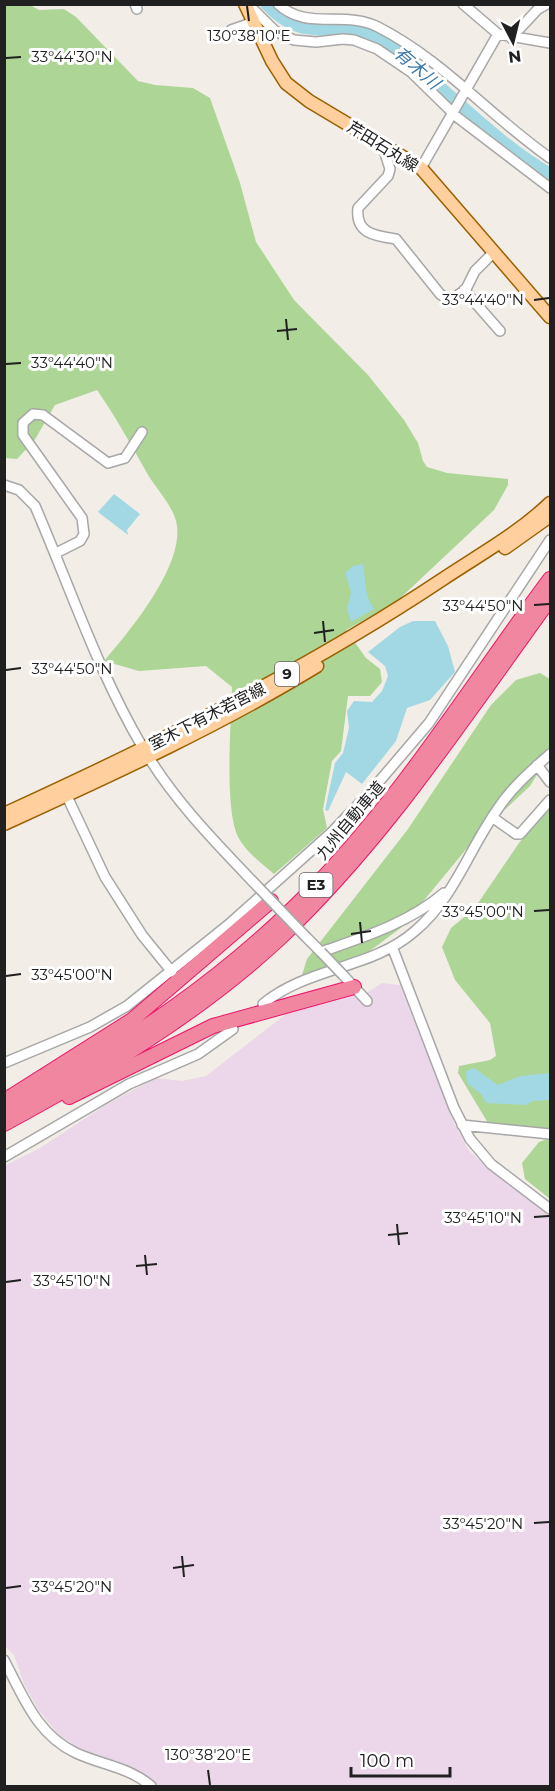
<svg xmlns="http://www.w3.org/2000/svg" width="555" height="1791" font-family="Montserrat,'Noto Sans JP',sans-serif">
<rect width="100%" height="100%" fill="#f2ede6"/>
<path fill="#ebd7e9" d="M 382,983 L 400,985 L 452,1119 L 469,1151 L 505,1182 L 537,1203 L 550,1218 L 550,1786 L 158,1786 L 139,1772 L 77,1747 L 59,1735 L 39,1711 L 24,1684 L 14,1655 L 5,1646 L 4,1166 L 40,1148 L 107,1104 L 156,1078 L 182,1081 L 206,1076 L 286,1014 L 368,992 Z"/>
<path fill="#acd596" d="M 4,5 L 30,5 L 39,10 L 64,9 L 76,17 L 138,81 L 155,85 L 193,88 L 210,98 L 240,183 L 256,242 L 294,300 L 368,375 L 404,420 L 418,443 L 423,461 L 427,467 L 447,473 L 508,479 L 508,485 L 494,510 L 395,603 L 346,630 L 366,658 L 380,669 L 382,682 L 370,696 L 348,696 L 341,751 L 332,761 L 323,809 L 327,828 L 274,874 C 261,863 242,849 236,832 C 225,800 231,724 232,687 L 206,666 L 139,671 L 104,661 C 130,631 187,562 176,521 C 171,503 156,489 147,473 C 131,445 116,417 97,390 L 55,405 L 34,441 L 17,459 L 5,458 Z
M 540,673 L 550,679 L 550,754 L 530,786 L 477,836 L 402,927 L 367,953 L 306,979 L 302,975 L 307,959 L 408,829 L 491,705 L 516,680 Z
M 550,805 L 550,1129 L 488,1123 L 458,1073 L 459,1066 L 490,1060 L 496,1056 L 490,1023 L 455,980 L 442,947 L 451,928 L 474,909 L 519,843 Z
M 550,1138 L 550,1199 L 525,1179 L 522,1163 L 539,1142 Z"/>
<path fill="#a2d8e3" d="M 114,494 L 140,514 L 127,530 L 128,535 L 98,512 Z
M 363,564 C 366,580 364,595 374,609 L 351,622 L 347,609 L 351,592 L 345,573 L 353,566 Z
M 413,621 L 435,621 L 448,646 L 455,672 L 430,700 L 407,708 L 396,741 L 362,784 L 346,772 L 328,811 L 325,810 L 335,763 L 343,753 L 349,728 L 347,711 L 354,701 L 372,702 L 382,691 L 388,676 L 385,666 L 368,652 L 400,627 Z
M 474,1068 L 498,1085 L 520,1076 L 550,1073 L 550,1100 L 533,1101 L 526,1105 L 486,1103 L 482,1095 L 467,1083 L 466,1071 Z"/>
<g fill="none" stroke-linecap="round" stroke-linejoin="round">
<path stroke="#a2d8e3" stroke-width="12" d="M 266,4 C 308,49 332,16 375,37 C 391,44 402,56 415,66 C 460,102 500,145 550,174"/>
<g stroke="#a7a7a7" stroke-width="12">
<path id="minor" d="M 135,4 L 137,9
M 278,4 C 306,31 345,10 378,27 C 443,60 491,117 550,158
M 463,4 L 498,34 L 550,43
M 254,10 L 275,31 L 294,40 L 316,42 L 343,39 L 354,40 L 377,49 L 411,72 L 457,117 L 550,188
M 231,30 L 254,22
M 511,38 L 538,9 L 547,4
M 382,144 L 390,169 L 388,176 L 358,208 C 355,234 376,236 396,239 L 440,294 L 450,301 L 466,289 L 475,271 L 494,252
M 421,168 L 498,34
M 464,290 L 500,331
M 4,485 L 19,490 L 35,506 C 70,587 98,672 143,748 C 174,801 217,844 259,888
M 56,553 L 80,541 L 84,534 L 82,518 L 23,435 L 23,423 L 33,414 L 43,415 L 108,463 L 125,458 L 142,432
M 537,765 L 550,782
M 64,790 L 105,877 L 142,935 L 172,972
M 492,817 L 516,834 L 520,834 L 550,800
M 306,937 L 321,952 C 364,937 409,923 444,893
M 393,949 L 454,1108 L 470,1139 L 491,1164 L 550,1209
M 343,975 L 367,1001
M 263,1004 C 307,967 372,969 415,931 C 454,898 468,851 497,810 C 511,788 531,771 550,754
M 4,1063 L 90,1027 L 127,1006 L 228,925 L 332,832 L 371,791 L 429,723 L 550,540
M 462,1125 L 550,1134
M 4,1157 L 129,1084 L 198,1054 L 233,1029
M 4,1660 C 23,1696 37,1735 76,1753 C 102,1765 129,1767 151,1786"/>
</g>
<g stroke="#9c6000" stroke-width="15">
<path id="major" d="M 245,4 L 272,61 L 286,83 L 309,101 L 421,168 L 550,317
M 505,548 L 550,516
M 4,814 C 155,745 305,671 443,579 C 479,555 519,533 550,503
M 4,824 C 111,775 217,727 317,666"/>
</g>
<g stroke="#ed156b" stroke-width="16">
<path id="highway" d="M 69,1097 L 213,1026 L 354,987
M 4,1101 L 132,1020 L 271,901
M 4,1111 C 120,1049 228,978 319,882 C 407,790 474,681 550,579
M 4,1124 C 102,1071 197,1015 279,939 C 385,839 464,717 550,599"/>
</g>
<use href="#minor" stroke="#fff" stroke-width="9"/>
<use href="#major" stroke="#ffcf9d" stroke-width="12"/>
<use href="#highway" stroke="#f086a0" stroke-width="14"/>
<g stroke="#a7a7a7" stroke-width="12" stroke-linecap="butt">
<path id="minor-bridge" d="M 259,888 L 306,937
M 321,952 L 343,975"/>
</g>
<use href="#minor-bridge" stroke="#fff" stroke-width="9"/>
</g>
<path fill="none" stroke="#202020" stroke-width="2" d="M 247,6 L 249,21M 6,58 L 21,57M 534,300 L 549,298M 286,319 L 288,340M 277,331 L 297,329M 6,364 L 21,363M 534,605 L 549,604M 323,621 L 325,642M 314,633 L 334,630M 6,670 L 21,668M 534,911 L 549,910M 360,922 L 362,943M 351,934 L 371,931M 6,976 L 21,974M 534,1217 L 549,1216M 397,1224 L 399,1245M 388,1235 L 408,1233M 145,1255 L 147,1275M 136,1266 L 157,1264M 6,1282 L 21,1280M 534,1523 L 549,1522M 182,1556 L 184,1577M 173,1568 L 194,1565M 6,1588 L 21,1586M 208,1770 L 210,1785"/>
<g text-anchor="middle" stroke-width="6" stroke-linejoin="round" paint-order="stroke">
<g fill="#fff" stroke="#636363" stroke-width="1.5">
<rect x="275" y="662" width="24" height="24" rx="4.5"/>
<rect x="299.5" y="873" width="33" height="24" rx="4.5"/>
</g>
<g font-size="15" font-weight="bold" fill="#202020">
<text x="287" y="679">9</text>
<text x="316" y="890">E3</text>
</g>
<g font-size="16" fill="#202020" stroke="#fff">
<text transform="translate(383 146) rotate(32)" y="6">芹田石丸線</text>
<text transform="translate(207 716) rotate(-27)" y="6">室木下有木若宮線</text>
<text transform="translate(350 820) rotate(-50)" y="6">九州自動車道</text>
</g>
<g font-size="18" font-style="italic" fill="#3c79aa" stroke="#fff">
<text transform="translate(417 68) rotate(41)" y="6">有木川</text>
</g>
</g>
<g font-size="15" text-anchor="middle" fill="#202020" stroke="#fff" stroke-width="6" stroke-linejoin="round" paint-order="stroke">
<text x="249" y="41">130°38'10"E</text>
<text x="72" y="62">33°44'30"N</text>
<text x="483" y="305">33°44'40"N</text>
<text x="72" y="368">33°44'40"N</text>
<text x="483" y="611">33°44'50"N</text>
<text x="72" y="674">33°44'50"N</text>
<text x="483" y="917">33°45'00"N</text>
<text x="72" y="980">33°45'00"N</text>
<text x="483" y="1223">33°45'10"N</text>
<text x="72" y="1286">33°45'10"N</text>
<text x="483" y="1529">33°45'20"N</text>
<text x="72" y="1592">33°45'20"N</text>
<text x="208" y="1760">130°38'20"E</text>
</g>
<rect width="555" height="1791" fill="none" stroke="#202020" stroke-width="12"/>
<g transform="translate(513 42) rotate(173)" stroke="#ffffff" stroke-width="4.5" paint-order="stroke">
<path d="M0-4.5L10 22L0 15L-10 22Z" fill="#202020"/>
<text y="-9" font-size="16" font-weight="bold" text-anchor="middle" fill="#202020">N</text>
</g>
<path d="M351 1767v9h99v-9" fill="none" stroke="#202020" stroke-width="3"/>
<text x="360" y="1767" font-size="18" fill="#202020" stroke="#ffffff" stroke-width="4.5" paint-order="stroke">100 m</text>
</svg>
